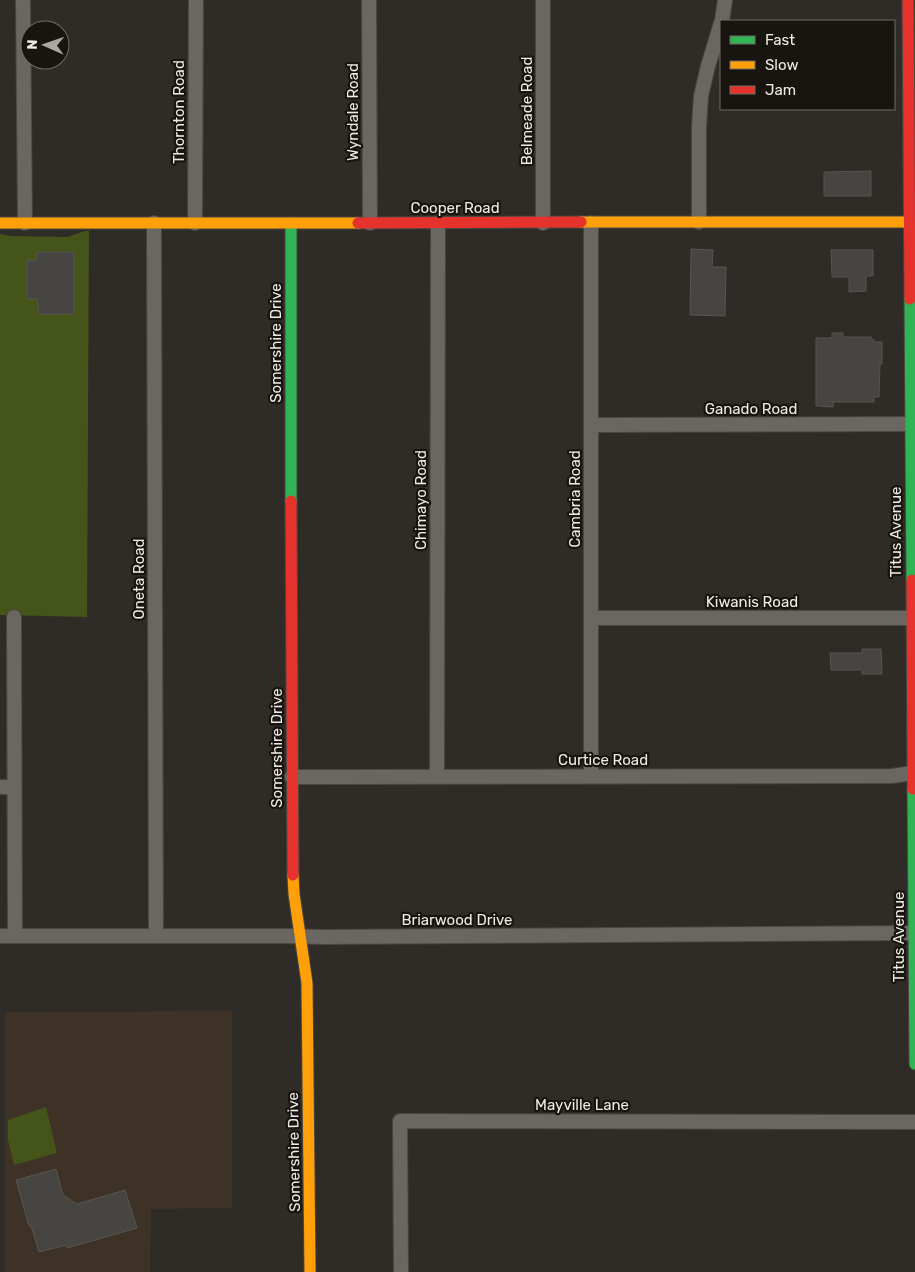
<svg xmlns="http://www.w3.org/2000/svg" width="915" height="1272" font-family="Rubik,sans-serif">
<rect width="100%" height="100%" fill="#2f2b26"/>
<path fill="#3e3226" d="M 232,1011 L 232,1208 L 151,1209 L 150,1272 L 5,1272 L 5,1012 Z"/>
<path fill="#455419" d="M 85,231 L 89,231 L 87,617 L 0,615 L 0,234 L 11,236 L 67,237 Z
M 46,1107 L 57,1153 L 14,1165 L 8,1140 L 8,1120 Z"/>
<path fill="#474541" stroke="#585551" d="M 871,171 L 871,196 L 824,196 L 824,172 Z
M 691,249 L 713,250 L 712,267 L 726,267 L 725,316 L 690,315 Z
M 831,250 L 873,250 L 873,276 L 866,276 L 866,291 L 849,292 L 849,277 L 832,277 Z
M 37,252 L 74,252 L 74,314 L 39,314 L 37,299 L 27,299 L 27,260 L 37,260 Z
M 832,333 L 843,333 L 843,337 L 871,337 L 875,342 L 882,342 L 882,364 L 880,364 L 879,397 L 874,397 L 874,402 L 833,402 L 833,407 L 816,406 L 816,338 L 832,338 Z
M 862,649 L 881,649 L 882,674 L 862,674 L 862,670 L 831,670 L 830,653 L 862,653 Z
M 56,1169 L 63,1195 L 77,1204 L 125,1190 L 137,1228 L 67,1248 L 66,1245 L 39,1252 L 31,1226 L 29,1226 L 16,1180 Z"/>
<g fill="none" stroke-linecap="round" stroke-linejoin="round">
<g stroke="#4a4742" stroke-width="16">
<path id="street" d="M 23,0 L 25,223
M 369,0 L 370,223
M 543,0 L 543,223
M 722,21 L 725,0
M 699,222 L 699,127 L 701,96 L 708,66 L 721,23
M 154,223 L 156,935
M 195,223 L 196,0
M 591,223 L 591,776
M 591,425 L 911,424
M 14,617 L 15,936
M 592,618 L 912,618
M 437,776 L 438,223
M 292,777 L 892,776 L 913,773
M 0,787 L 14,787
M 0,936 L 287,936 L 321,937 L 914,933
M 401,1272 L 400,1121 L 915,1122"/>
</g>
<g stroke="#4a4742" stroke-width="13">
<path id="fast" d="M 291,223 L 291,501
M 910,299 L 912,580
M 913,789 L 915,1064"/>
</g>
<g stroke="#4a4742" stroke-width="13">
<path id="slow" d="M 581,222 L 909,222
M 0,223 L 358,223
M 293,875 L 294,894 L 307,983 L 310,1272"/>
</g>
<g stroke="#4a4742" stroke-width="13">
<path id="jam" d="M 908,0 L 910,299
M 358,223 L 581,222
M 291,501 L 293,875
M 912,580 L 913,789"/>
</g>
<use href="#street" stroke="#6a6662" stroke-width="14"/>
<use href="#fast" stroke="#30b455" stroke-width="11"/>
<use href="#slow" stroke="#ff9f0a" stroke-width="11"/>
<use href="#jam" stroke="#e5322d" stroke-width="11"/>
</g>
<g text-anchor="middle" stroke-width="4.5" stroke-linejoin="round" paint-order="stroke">
<g font-size="15" fill="#efeae4" stroke="#181410">
<text transform="translate(527 111) rotate(-90)" y="5">Belmeade Road</text>
<text transform="translate(179 112) rotate(-90)" y="5">Thornton Road</text>
<text transform="translate(353 112) rotate(-90)" y="5">Wyndale Road</text>
<text x="455" y="213">Cooper Road</text>
<text transform="translate(276 343) rotate(-90)" y="5">Somershire Drive</text>
<text x="751" y="414">Ganado Road</text>
<text transform="translate(575 499) rotate(-90)" y="5">Cambria Road</text>
<text transform="translate(421 500) rotate(-90)" y="5">Chimayo Road</text>
<text transform="translate(896 532) rotate(-90)" y="5">Titus Avenue</text>
<text transform="translate(139 579) rotate(-90)" y="5">Oneta Road</text>
<text x="752" y="607">Kiwanis Road</text>
<text transform="translate(277 748) rotate(-90)" y="5">Somershire Drive</text>
<text x="603" y="765">Curtice Road</text>
<text x="457" y="925">Briarwood Drive</text>
<text transform="translate(899 937) rotate(-90)" y="5">Titus Avenue</text>
<text x="582" y="1110">Mayville Lane</text>
<text transform="translate(294 1152) rotate(-91)" y="5">Somershire Drive</text>
</g>
</g>
<rect x="720" y="20" width="175" height="90" fill="#181410" stroke="#6e6a65"/>
<rect x="730" y="36" width="25" height="8" fill="#30b455" stroke="#6e6a65"/>
<text x="765" y="45" font-size="15" fill="#efeae4">Fast</text>
<rect x="730" y="61" width="25" height="8" fill="#ff9f0a" stroke="#6e6a65"/>
<text x="765" y="70" font-size="15" fill="#efeae4">Slow</text>
<rect x="730" y="86" width="25" height="8" fill="#e5322d" stroke="#6e6a65"/>
<text x="765" y="95" font-size="15" fill="#efeae4">Jam</text>
<g transform="translate(45 45) rotate(272)"><circle r="24" fill="#181410" stroke="#6e6a65"/>
<path d="M0-4L9 19L0 12L-9 19Z" fill="#aca7a2"/>
<text y="-8" font-size="14" font-weight="bold" text-anchor="middle" fill="#efeae4">N</text>
</g>
</svg>
